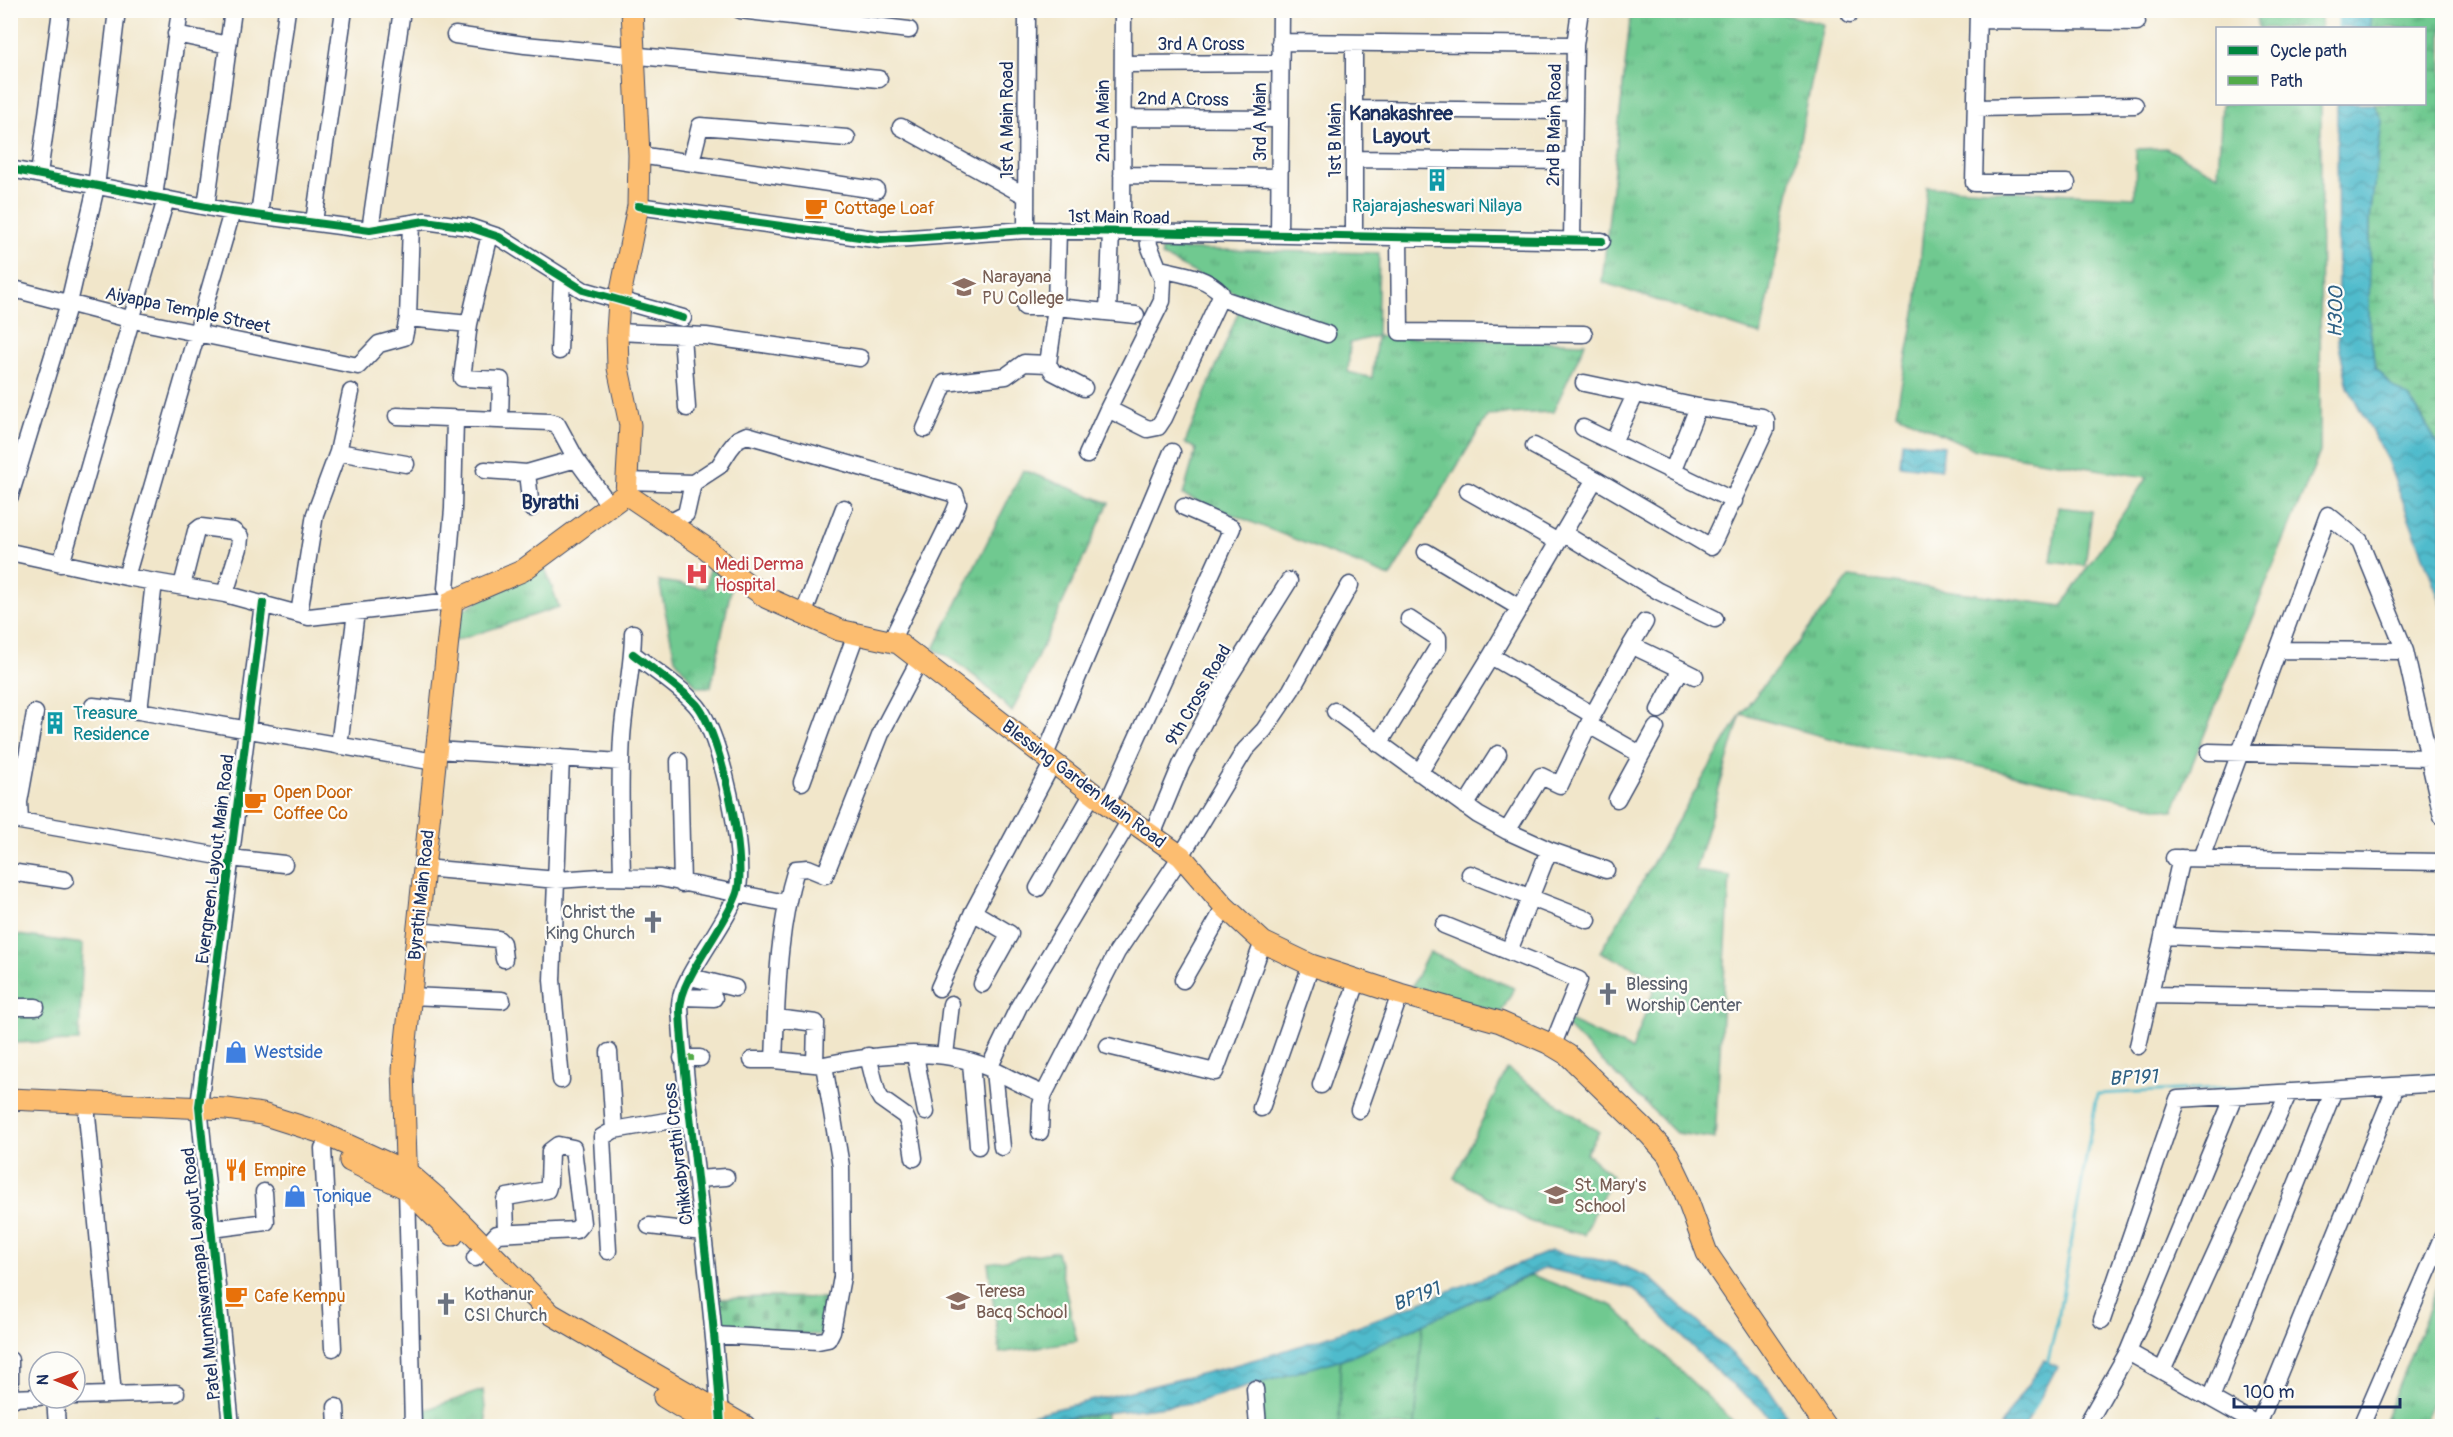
<svg xmlns="http://www.w3.org/2000/svg" width="2453" height="1437" font-family="Pangolin,sans-serif">
<defs>
<pattern id="grass-tufts" width="24" height="20" patternUnits="userSpaceOnUse" patternTransform="scale(1.5)"><rect width="24" height="20" fill="#6fc990"/><path d="M3 7l-1-3M5 7V3M7 7l1-3M15 17l-1-3M17 17v-4M19 17l1-3" fill="none" stroke="#5aa479"/></pattern>
<pattern id="wetland-marsh" width="20" height="14" patternUnits="userSpaceOnUse" patternTransform="scale(1.5)"><rect width="20" height="14" fill="#6fc990"/><path d="M1 5h8M5 5V1M11 12h8M15 12V8" fill="none" stroke="#5aa479"/></pattern>
<pattern id="cemetery-stones" width="16" height="16" patternUnits="userSpaceOnUse" patternTransform="scale(1.5)"><rect width="16" height="16" fill="#6fc990"/><path d="M2 7V4a2 2 0 0 1 4 0v3zM10 15v-3a2 2 0 0 1 4 0v3z" fill="#5aa479"/></pattern>
<pattern id="water-waves" width="16" height="10" patternUnits="userSpaceOnUse" patternTransform="scale(1.5)"><rect width="16" height="10" fill="#50bbcc"/><path d="M0 5q4-4 8 0t8 0" fill="none" stroke="#4298a9"/></pattern>
</defs>
<rect width="100%" height="100%" fill="#fdfcf7"/>
<filter id="ink" filterUnits="userSpaceOnUse"><feTurbulence type="fractalNoise" baseFrequency=".0167" numOctaves="2"/><feDisplacementMap in="SourceGraphic" scale="12" xChannelSelector="R" yChannelSelector="G"/><feConvolveMatrix kernelMatrix="1 2 1 2 8 2 1 2 1" color-interpolation-filters="sRGB"/></filter>
<filter id="wash" filterUnits="userSpaceOnUse"><feTurbulence type="fractalNoise" baseFrequency=".008" numOctaves="4" result="noise"/><feDisplacementMap in="SourceGraphic" scale="24" xChannelSelector="R" yChannelSelector="G"/><feGaussianBlur stdDeviation="1.35" result="paint"/><feColorMatrix in="noise" values="0 0 0 0 0 0 0 0 0 0 0 0 0 0 0 0 0 1.4 0 .05"/><feComposite in="paint" operator="in"/></filter>
<g filter="url(#wash)">
<rect width="100%" height="100%" fill="#f1e6ca"/>
<path fill="url(#grass-tufts)" stroke="#457c77" stroke-width="1.5" fill-rule="evenodd" d="M 1631,11 L 1770,11 L 1823,24 L 1761,335 L 1602,282 Z
M 2256,11 L 2321,11 L 2321,28 L 2259,28 Z
M 2222,104 L 2321,104 L 2320,452 L 2173,811 L 1973,765 L 1843,742 L 1741,714 L 1695,871 L 1730,876 L 1715,1139 L 1676,1133 L 1566,1026 L 1569,1021 L 1632,1050 L 1658,978 L 1600,952 L 1741,714 L 1850,577 L 2062,606 L 2147,477 L 1976,450 L 1896,413 L 1916,308 L 1927,187 L 2135,197 L 2136,149 L 2166,148 L 2218,175 Z
M 1161,249 L 1379,253 L 1377,336 L 1585,343 L 1553,412 L 1488,415 L 1390,577 L 1183,495 L 1196,449 L 1185,443 L 1244,298 L 1162,256 ZM 1377,336 L 1372,378 L 1348,372 L 1350,343 Z
M 1023,470 L 1109,503 L 1012,712 C 988,687 965,665 934,649 Z
M 544,565 L 559,607 L 455,641 L 457,613 Z
M 710,567 L 731,589 L 711,687 L 697,687 L 675,659 L 659,581 L 706,588 Z
M 11,934 L 83,944 L 79,1041 L 11,1043 Z
M 1429,952 L 1514,988 L 1501,1013 L 1412,986 Z
M 1507,1069 L 1599,1132 L 1586,1153 L 1612,1176 L 1584,1235 L 1531,1222 L 1454,1178 Z
M 1057,1251 L 1077,1341 L 1000,1353 L 988,1263 Z
M 2442,1276 L 2442,1379 L 2422,1426 L 2382,1426 Z
M 1423,1323 L 1415,1426 L 1339,1426 L 1340,1359 L 1355,1355 Z
M 483,1390 L 487,1426 L 420,1426 L 419,1412 Z
M 1106,1413 L 1105,1426 L 1023,1426 Z"/>
<path fill="url(#wetland-marsh)" stroke="#457c77" stroke-width="1.5" d="M 2370,11 L 2442,11 L 2442,451 L 2411,399 L 2393,387 L 2375,368 L 2369,322 L 2370,219 L 2382,121 L 2374,104 L 2424,104 L 2424,28 L 2371,28 Z"/>
<path fill="url(#cemetery-stones)" stroke="#457c77" stroke-width="1.5" d="M 763,1297 L 826,1298 L 825,1329 L 821,1335 L 719,1329 L 718,1299 Z"/>
<path fill="#6fc990" stroke="#457c77" stroke-width="1.5" d="M 2058,507 L 2092,511 L 2085,566 L 2051,562 Z
M 1532,1275 L 1613,1306 L 1738,1426 L 1415,1426 L 1423,1323 Z
M 1340,1359 L 1339,1426 L 1262,1426 L 1259,1383 Z"/>
<path fill="url(#water-waves)" stroke="#367595" stroke-width="1.5" d="M 2340,11 L 2370,11 L 2371,28 L 2339,28 Z
M 2337,104 L 2374,104 L 2382,121 L 2370,219 L 2369,322 L 2375,368 L 2393,387 L 2411,399 L 2442,451 L 2442,606 L 2387,460 L 2348,387 L 2338,340 Z
M 1902,441 L 1944,446 L 1941,470 L 1900,465 Z
M 1551,1251 L 1616,1263 L 1649,1277 L 1768,1387 L 1794,1426 L 1775,1426 L 1763,1409 L 1727,1381 L 1634,1289 L 1545,1268 L 1355,1355 L 1193,1403 L 1070,1417 L 1023,1426 L 987,1426 C 1069,1405 1153,1387 1235,1365 C 1343,1336 1447,1291 1551,1251 Z
M 2044,1360 L 2057,1367 L 2025,1426 L 2000,1426 Z
M 1656,1415 L 1681,1426 L 1651,1426 Z"/>
<g fill="none" stroke-linecap="round" stroke-linejoin="round">
<path stroke="#50bbcc" stroke-width="3" d="M 2339,10 L 2339,28
M 2376,1079 L 2442,1074
M 2047,1365 L 2058,1319 L 2097,1094 L 2258,1086
M 2031,1415 L 2039,1400"/>
</g>
</g>
<g filter="url(#ink)">
<g fill="none" stroke-linecap="round" stroke-linejoin="round">
<g stroke="#3b4a6e" stroke-width="19">
<path id="minor" d="M 740,10 L 909,30
M 1850,10 L 1850,14
M 1978,10 L 1974,183 L 2067,183
M 1978,20 L 2137,22
M 176,34 L 228,45
M 455,35 L 525,45 L 879,79
M 1280,42 L 1575,45
M 1123,64 L 1280,63
M 1976,108 L 2135,105
M 1354,109 L 1574,111
M 1122,118 L 1280,119
M 901,127 L 1026,196
M 639,155 L 876,190
M 1355,159 L 1573,161
M 691,162 L 700,126 L 847,138
M 10,169 L 232,212 L 370,230 L 425,221 L 469,227 L 499,237 L 583,290 L 683,318
M 39,174 L 61,10
M 1122,175 L 1279,177
M 154,197 L 180,10
M 638,206 L 881,240 L 1026,230 L 1602,241
M 206,207 L 233,10
M 259,215 L 287,10
M 314,222 L 344,10
M 370,230 L 402,10
M 1026,230 L 1027,10
M 1058,230 L 1056,307 L 1048,364 L 1053,372 L 1084,388
M 1122,232 L 1123,10
M 1148,232 L 1149,245 L 1163,280 L 1162,301 L 1108,409 L 1148,429 L 1158,427 L 1164,418 L 1220,298 L 1221,293 C 1205,276 1181,274 1160,269
M 490,234 L 469,324 L 462,378 L 501,380 L 500,420
M 1279,235 L 1281,10
M 1354,236 L 1354,43
M 1399,237 L 1400,332 L 1584,334
M 1572,241 L 1575,45 L 1580,10
M 10,288 L 133,320 L 358,366 L 379,344 L 404,337 L 408,318 L 469,324
M 1220,298 L 1327,334
M 1025,307 L 1056,307 L 1136,315
M 1108,312 L 1111,231
M 408,318 L 411,223
M 617,332 L 706,336 L 860,358
M 682,335 L 687,408
M 559,351 L 562,277
M 397,416 L 549,422 L 557,424 L 576,459 L 610,506
M 1583,428 L 1734,501
M 925,429 L 945,383 L 1006,376 L 1024,363 L 1048,364
M 1613,442 L 1636,393
M 1534,446 L 1595,479
M 338,452 L 406,464
M 1087,455 L 1108,409
M 485,470 L 527,473 L 576,459
M 1673,470 L 1698,407
M 527,473 L 531,508
M 627,481 L 693,483 L 719,466 L 730,449 L 738,439 L 747,435 L 955,494 L 958,503 L 954,513 L 891,641
M 1468,491 L 1558,542
M 10,496 L 69,303 L 96,187 L 117,10
M 669,523 L 686,514 L 693,483
M 1563,533 L 1658,591 L 1715,619
M 10,552 L 126,577 L 225,594 L 309,617 L 452,601 L 446,588 L 453,509 L 455,418
M 1426,552 L 1520,608
M 61,564 L 166,199
M 126,577 L 232,212
M 154,582 L 139,711 L 435,762
M 182,586 L 196,531 L 201,527 L 233,531 L 240,537 L 239,548 L 225,594
M 299,614 L 315,514 L 338,452 L 351,392
M 803,615 L 844,508
M 1631,645 L 1645,622
M 2278,650 L 2405,651
M 633,654 C 652,669 681,687 696,705 C 721,732 747,857 737,892 C 729,921 679,980 680,1005 C 682,1049 687,1092 692,1136 C 702,1230 715,1325 720,1420
M 1491,656 L 1595,479 L 1711,547 L 1766,429 L 1766,420 L 1762,417 L 1698,407 L 1584,383
M 1681,669 L 1695,676
M 93,706 L 139,711
M 1335,711 L 1478,815 L 1507,831 L 1549,850 L 1509,951
M 1589,725 L 1640,754
M 1379,744 L 1438,647 L 1438,638 L 1409,619
M 339,746 L 356,612
M 436,750 L 621,762
M 2209,752 L 2429,758
M 1045,755 L 1172,452
M 561,758 L 552,980 L 561,1080
M 679,761 L 682,884
M 1419,773 L 1491,656 L 1593,715
M 802,782 L 856,634
M 1617,799 L 1656,728
M 10,800 L 19,802 L 20,821 L 230,858 L 284,864
M 19,802 L 35,713
M 1107,804 L 1232,528 L 1184,507
M 1465,806 L 1498,754
M 1507,831 L 1541,776 L 1560,785 L 1593,715 L 1631,645 L 1681,669 L 1659,710
M 1152,835 L 1181,765 L 1219,693 L 1289,581
M 1549,850 L 1606,870
M 2174,858 L 2442,862
M 2201,858 L 2328,515 L 2360,541 L 2405,651 L 2442,816
M 424,868 L 557,880 L 601,877 L 660,878 L 786,903
M 10,872 L 65,880
M 1470,874 L 1588,920
M 622,876 C 621,830 619,784 622,738 C 624,703 633,668 633,633
M 1038,888 L 1093,793
M 973,912 L 1010,934 L 982,984
M 1444,925 L 1579,980 L 1552,1047
M 417,931 L 498,939 L 502,943 L 504,959
M 2163,936 L 2442,947
M 691,977 L 735,988
M 1183,980 L 1225,907
M 939,988 L 973,912 L 1053,762
M 2150,995 L 2442,1000
M 410,996 L 502,1000
M 681,997 L 714,998
M 10,1007 L 36,1007
M 776,1018 L 816,1023 L 815,1064
M 1108,1046 L 1215,1072 L 1263,942
M 2138,1046 L 2181,858
M 609,1052 L 614,1130
M 915,1055 L 926,1112
M 945,1055 L 951,1004
M 868,1056 L 877,1092 L 881,1099 L 905,1116 L 909,1125 L 914,1158
M 682,1058 L 700,1058
M 752,1060 L 774,1060
M 971,1063 L 978,1146
M 824,1065 L 774,1060 C 777,997 777,930 796,869 L 808,868 L 825,875 L 882,731 L 920,659
M 989,1068 L 1019,1006 L 1130,820
M 994,1071 L 1002,1147
M 1321,1085 L 1358,979
M 1261,1108 L 1311,965
M 1359,1110 L 1400,994
M 87,1115 L 113,1395
M 1040,1132 L 1041,1105 L 1044,1094 L 1117,952 L 1181,856 L 1245,750 L 1264,730 L 1291,690 L 1350,585
M 323,1148 L 333,1348
M 697,1179 L 726,1177
M 407,1189 L 413,1426
M 649,1226 L 703,1232
M 212,1229 L 266,1222 L 264,1192
M 608,1251 L 602,1137 L 614,1130 L 690,1117
M 475,1258 L 497,1234 L 576,1230 L 582,1223 L 573,1148 L 558,1145 L 550,1151 L 549,1183 L 547,1190 L 507,1197 L 505,1200 L 506,1233
M 2102,1320 L 2178,1099 L 2442,1083
M 714,1335 L 818,1341 L 828,1339 L 832,1331 L 842,1277 L 841,1166 L 824,1065 C 877,1054 937,1046 989,1068 C 1007,1076 1024,1087 1044,1094
M 2128,1352 L 2260,1426
M 10,1360 L 10,1398
M 2162,1371 L 2289,1092
M 1255,1389 L 1258,1426
M 75,1396 L 176,1393
M 11,1398 L 39,1397
M 55,1398 L 57,1426
M 2211,1398 L 2334,1090
M 336,1407 L 337,1426
M 2258,1425 L 2396,1086
M 231,1426 L 199,1106 L 263,603
M 2086,1426 L 2128,1352 L 2234,1096
M 2361,1426 L 2442,1238"/>
</g>
<g stroke="#3b4a6e" stroke-width="23">
<path id="major" d="M 626,494 L 706,548 L 738,577 L 767,598 L 839,630 L 898,643 L 1107,804 L 1181,856 L 1225,907 L 1263,942 L 1311,965 L 1400,994 L 1500,1022 L 1548,1043 L 1568,1055 L 1650,1135 L 1668,1155 L 1681,1182 L 1707,1253 L 1825,1426
M 10,1099 L 227,1109 L 262,1114 L 319,1132 L 407,1172 L 437,1198 L 551,1314 L 745,1426
M 350,1161 L 407,1189 L 453,1235
M 407,1189 L 403,1070 L 452,601 L 522,571 L 626,494 L 630,425 L 618,368 L 617,332 L 619,301 L 638,206 L 639,155 L 632,10
M 664,1397 L 712,1426"/>
</g>
<use href="#minor" stroke="#fff" stroke-width="16"/>
<use href="#major" stroke="#fcbd6f" stroke-width="21"/>
<path stroke="#52ab49" stroke-width="6" stroke-dasharray="12 6" stroke-linecap="butt" d="M 682,1058 L 700,1058"/>
<g stroke="#fdfcf7" stroke-width="11">
<path id="cycleway" d="M 10,169 L 232,212 L 370,230 L 425,221 L 469,227 L 499,237 L 583,290 L 683,318
M 638,206 L 881,240 L 1026,230 L 1602,241
M 633,654 C 652,669 681,688 697,705 C 720,732 748,859 737,893 C 726,927 679,978 680,1011 C 682,1055 688,1098 693,1142 C 703,1236 716,1331 721,1426
M 231,1426 L 199,1106 L 263,603"/>
</g>
<use href="#cycleway" stroke="#00873e" stroke-width="8"/>
</g>
</g>
<defs>
<g id="building-bare" transform="scale(1.8)"><path d="M-4-6H4V6H1V3H-1V6H-4ZM-2.5-4.3h1.7v1.8h-1.7ZM.8-4.3h1.7v1.8H.8ZM-2.5-1h1.7V.8h-1.7ZM.8-1h1.7V.8H.8Z" fill="#0f9aa8" stroke="#fdfcf7" stroke-width="2.5" paint-order="stroke"/></g>
<g id="cafe-bare" transform="scale(1.8)"><path d="M-5.5-4.5H6V0H3Q3 3.5 0 3.5H-2.5Q-5.5 3.5-5.5 0ZM3-3.2v2h1.7v-2ZM-6 4.5H4V6H-6Z" fill="#e8710a" stroke="#fdfcf7" stroke-width="2.5" paint-order="stroke"/></g>
<g id="university-bare" transform="scale(1.8)"><path d="M0-5L7-2L0 1L-7-2ZM-4 1L0 2.5L4 1V4Q0 6-4 4Z" fill="#8d6e63" stroke="#fdfcf7" stroke-width="2.5" paint-order="stroke"/></g>
<g id="hospital-bare" transform="scale(1.8)"><path d="M-5-5h3v3.5h4V-5h3V5h-3V1.5h-4V5h-3Z" fill="#e0444e" stroke="#fdfcf7" stroke-width="2.5" paint-order="stroke"/></g>
<g id="church-bare" transform="scale(1.8)"><path d="M-1.2-6h2.4v3.5h3.3v2.4h-3.3V6h-2.4V-.1h-3.3v-2.4h3.3Z" fill="#6b7280" stroke="#fdfcf7" stroke-width="2.5" paint-order="stroke"/></g>
<g id="shop-bare" transform="scale(1.8)"><path d="M-5-2.5h2.3a2.7 3.5 0 0 1 5.4 0H5L5.5 6h-11ZM-1.5-2.5h3a1.5 2.3 0 0 0-3 0Z" fill="#3f7fe0" stroke="#fdfcf7" stroke-width="2.5" paint-order="stroke"/></g>
<g id="restaurant-bare" transform="scale(1.8)"><path d="M-5-6h1v4h1v-4h1v4h1v-4h1v5L-1.5 .5V6h-2V.5L-5-1ZM5-6V6H3V1.5H1.5Q1.5-4 5-6Z" fill="#e8710a" stroke="#fdfcf7" stroke-width="2.5" paint-order="stroke"/></g>
<g id="school-bare" transform="scale(1.8)"><path d="M0-5L7-2L0 1L-7-2ZM-4 1L0 2.5L4 1V4Q0 6-4 4Z" fill="#8d6e63" stroke="#fdfcf7" stroke-width="2.5" paint-order="stroke"/></g>
</defs>
<g fill-rule="evenodd">
<use href="#building-bare" x="1437" y="180"/>
<use href="#cafe-bare" x="816" y="208"/>
<use href="#university-bare" x="964" y="287"/>
<use href="#hospital-bare" x="697" y="574"/>
<use href="#building-bare" x="55" y="723"/>
<use href="#cafe-bare" x="255" y="802"/>
<use href="#church-bare" x="653" y="922"/>
<use href="#church-bare" x="1608" y="994"/>
<use href="#shop-bare" x="236" y="1052"/>
<use href="#restaurant-bare" x="236" y="1170"/>
<use href="#school-bare" x="1556" y="1195"/>
<use href="#shop-bare" x="295" y="1196"/>
<use href="#cafe-bare" x="236" y="1296"/>
<use href="#school-bare" x="958" y="1301"/>
<use href="#church-bare" x="446" y="1304"/>
</g>
<g text-anchor="middle" stroke-width="4.5" stroke-linejoin="round" paint-order="stroke">
<g font-size="18" fill="#1b2f5e" stroke="#fdfcf7">
<text x="1201" y="50">3rd A Cross</text>
<text transform="translate(1183 99) rotate(1)" y="6">2nd A Cross</text>
<text transform="translate(1007 120) rotate(-90)" y="6">1st A Main Road</text>
<text transform="translate(1103 121) rotate(-90)" y="6">2nd A Main</text>
<text transform="translate(1260 122) rotate(-90)" y="6">3rd A Main</text>
<text transform="translate(1554 125) rotate(-89)" y="6">2nd B Main Road</text>
<text transform="translate(1335 140) rotate(-90)" y="6">1st B Main</text>
<text transform="translate(1119 217) rotate(1)" y="6">1st Main Road</text>
<text transform="translate(188 310) rotate(12)" y="6">Aiyappa Temple Street</text>
<text transform="translate(1198 695) rotate(-60)" y="6">9th Cross Road</text>
<text transform="translate(1084 784) rotate(37)" y="6">Blessing Garden Main Road</text>
<text transform="translate(215 859) rotate(-83)" y="6">Evergreen Layout Main Road</text>
<text transform="translate(421 895) rotate(-84)" y="6">Byrathi Main Road</text>
<text transform="translate(678 1154) rotate(-97)" y="6">Chikkabyrathi Cross</text>
<text transform="translate(201 1274) rotate(-96)" y="6">Patel Munniswamapa Layout Road</text>
</g>
<g font-size="18" fill="#0d838f" stroke="#fdfcf7">
<text x="1437" y="212">Rajarajasheswari Nilaya</text>
<text x="73" y="719" text-anchor="start">Treasure<tspan x="73" dy="21">Residence</tspan></text>
</g>
<g font-size="18" fill="#c56008" stroke="#fdfcf7" text-anchor="start">
<text x="834" y="214">Cottage Loaf</text>
<text x="273" y="798">Open Door<tspan x="273" dy="21">Coffee Co</tspan></text>
<text x="254" y="1176">Empire</text>
<text x="254" y="1302">Cafe Kempu</text>
</g>
<g font-size="18" fill="#785e54" stroke="#fdfcf7" text-anchor="start">
<text x="982" y="283">Narayana<tspan x="982" dy="21">PU College</tspan></text>
<text x="1574" y="1191">St. Mary's<tspan x="1574" dy="21">School</tspan></text>
<text x="976" y="1297">Teresa<tspan x="976" dy="21">Bacq School</tspan></text>
</g>
<g font-size="18" fill="#be3a42" stroke="#fdfcf7" text-anchor="start">
<text x="715" y="570">Medi Derma<tspan x="715" dy="21">Hospital</tspan></text>
</g>
<g font-size="18" fill="#5b616d" stroke="#fdfcf7" text-anchor="start">
<text x="635" y="918" text-anchor="end">Christ the<tspan x="635" dy="21">King Church</tspan></text>
<text x="1626" y="990">Blessing<tspan x="1626" dy="21">Worship Center</tspan></text>
<text x="464" y="1300">Kothanur<tspan x="464" dy="21">CSI Church</tspan></text>
</g>
<g font-size="18" fill="#366cbe" stroke="#fdfcf7" text-anchor="start">
<text x="254" y="1058">Westside</text>
<text x="313" y="1202">Tonique</text>
</g>
<g font-size="20" font-weight="bold" fill="#1b2f5e" stroke="#fdfcf7">
<text x="1401" y="120">Kanakashree<tspan x="1401" dy="23">Layout</tspan></text>
<text x="550" y="509">Byrathi</text>
</g>
<g font-size="20" font-style="italic" fill="#2e6084" stroke="#fdfcf7">
<text transform="translate(2335 312) rotate(-89)" y="7">H300</text>
<text transform="translate(2133 1077) rotate(-3)" y="7">BP191</text>
<text transform="translate(1416 1296) rotate(-21)" y="7">BP191</text>
</g>
</g>
<rect width="2453" height="1437" fill="none" stroke="#fdfcf7" stroke-width="36"/>
<rect x="2216" y="27" width="210" height="78" fill="#fdfcf7" stroke="#a3aaba" stroke-width="1.5"/>
<rect x="2228" y="46" width="30" height="9" fill="#00873e" stroke="#a3aaba" stroke-width="1.5"/>
<text x="2270" y="57" font-size="18" fill="#1b2f5e">Cycle path</text>
<rect x="2228" y="76" width="30" height="9" fill="#52ab49" stroke="#a3aaba" stroke-width="1.5"/>
<text x="2270" y="87" font-size="18" fill="#1b2f5e">Path</text>
<g transform="translate(57 1380) rotate(271)"><circle r="28" fill="#fdfcf7" stroke="#a3aaba" stroke-width="1.5"/>
<path d="M0-4.5L10 22L0 15L-10 22Z" fill="#c8321e"/>
<text y="-9" font-size="16" font-weight="bold" text-anchor="middle" fill="#1b2f5e">N</text>
</g>
<path d="M2234 1398v9h166v-9" fill="none" stroke="#1b2f5e" stroke-width="3"/>
<text x="2243" y="1398" font-size="18" fill="#1b2f5e" stroke="#fdfcf7" stroke-width="4.5" paint-order="stroke">100 m</text>
</svg>
